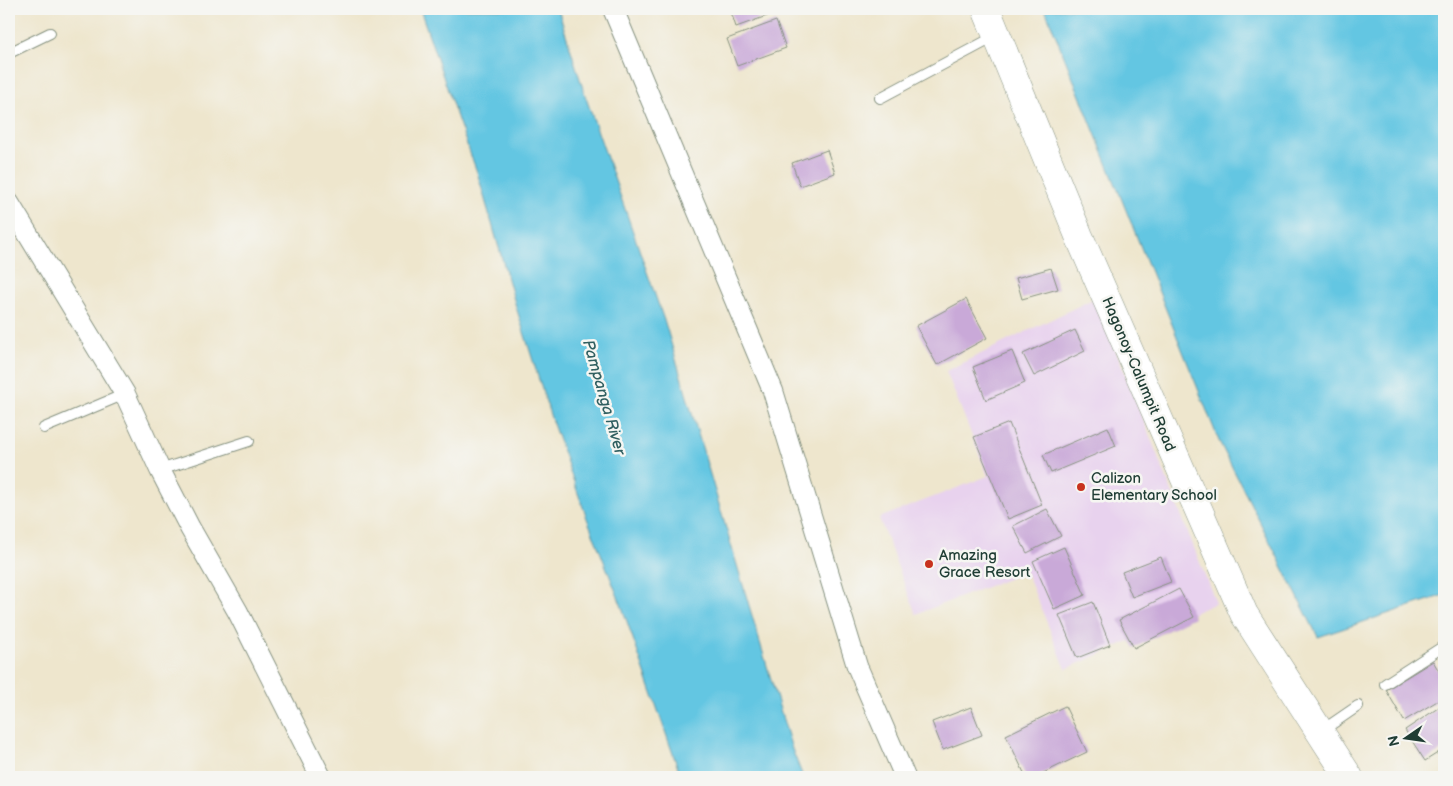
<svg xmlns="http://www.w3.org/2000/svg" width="1453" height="786" font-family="'Balsamiq Sans',sans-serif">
<rect width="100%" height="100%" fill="#f6f6f2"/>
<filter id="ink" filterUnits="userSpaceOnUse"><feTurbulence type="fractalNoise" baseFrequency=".02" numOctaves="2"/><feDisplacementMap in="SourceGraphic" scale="10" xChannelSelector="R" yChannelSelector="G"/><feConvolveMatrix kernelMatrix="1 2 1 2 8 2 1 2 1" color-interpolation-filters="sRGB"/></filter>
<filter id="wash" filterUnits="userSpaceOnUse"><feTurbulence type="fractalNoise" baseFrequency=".0096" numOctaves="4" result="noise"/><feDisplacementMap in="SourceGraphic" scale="20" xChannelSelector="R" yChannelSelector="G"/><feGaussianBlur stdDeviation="1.12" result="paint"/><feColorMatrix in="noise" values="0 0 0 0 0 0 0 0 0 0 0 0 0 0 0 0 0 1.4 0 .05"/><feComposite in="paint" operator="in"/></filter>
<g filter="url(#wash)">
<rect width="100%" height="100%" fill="#eee6cd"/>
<path fill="#e8d2ee" d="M 1095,298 L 1216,603 L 1066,669 L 1026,572 L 916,614 L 879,518 L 988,476 L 946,371 Z"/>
<path fill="#64c6e2" stroke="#42828b" d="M 420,9 L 558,9 L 585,95 L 666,326 L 767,666 L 792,749 L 803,777 L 681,777 L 622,607 L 588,521 L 552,421 L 517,310 L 477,172 L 459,123 Z
M 1045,9 L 1444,9 L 1444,595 L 1318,637 L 1219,441 Z"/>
<g id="blocks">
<path fill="#c9a9d8" d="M 730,9 L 776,9 L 778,12 L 736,27 Z
M 776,21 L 786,48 L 737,66 L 727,39 Z
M 827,150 L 835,173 L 800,186 L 792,163 Z
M 1051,268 L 1058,289 L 1022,299 L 1016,278 Z
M 966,299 L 987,338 L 937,365 L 916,326 Z
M 1075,330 L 1085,351 L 1034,376 L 1023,354 Z
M 1012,351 L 1025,383 L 986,400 L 973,367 Z
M 1009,423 L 1042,505 L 1008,519 L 974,437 Z
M 1108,427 L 1116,446 L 1051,473 L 1043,455 Z
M 1047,509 L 1061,536 L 1027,553 L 1013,526 Z
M 1064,547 L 1085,595 L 1054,609 L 1033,561 Z
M 1161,557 L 1171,582 L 1132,597 L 1122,572 Z
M 1179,589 L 1194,617 L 1134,648 L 1119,620 Z
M 1093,602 L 1110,645 L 1077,658 L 1059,615 Z
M 1433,661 L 1444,680 L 1444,697 L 1404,721 L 1386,690 Z
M 1444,704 L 1444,749 L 1425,761 L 1405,730 Z
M 1065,706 L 1087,752 L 1035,777 L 1026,777 L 1006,735 Z
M 971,707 L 982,735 L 943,750 L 932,722 Z"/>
</g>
</g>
<g filter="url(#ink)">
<use href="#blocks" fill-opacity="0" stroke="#869280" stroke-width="1"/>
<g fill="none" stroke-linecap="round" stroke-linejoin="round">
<g stroke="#869280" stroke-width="12">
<path id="lane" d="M 9,53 L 50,33
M 880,98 L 996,36
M 44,428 L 125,394
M 160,470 L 249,441
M 1385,684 L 1444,646
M 1320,732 L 1358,706"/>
</g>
<g stroke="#869280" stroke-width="22">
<path id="street" d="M 613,9 L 773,391 L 857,666 L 905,777
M 9,203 L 125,394 L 160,470 L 190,528 L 238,612 L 321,777"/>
</g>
<g stroke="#869280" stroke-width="29">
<path id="secondary" d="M 986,9 L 1079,236 L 1244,614 L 1349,777"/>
</g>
<use href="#lane" stroke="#fff" stroke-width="10"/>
<use href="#street" stroke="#fff" stroke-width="20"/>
<use href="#secondary" stroke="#fff" stroke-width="28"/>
</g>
</g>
<g fill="#c8321e" stroke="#f6f6f2" stroke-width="2">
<circle cx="1081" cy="487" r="5"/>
<circle cx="929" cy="564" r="5"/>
</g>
<g text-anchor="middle" stroke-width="5" stroke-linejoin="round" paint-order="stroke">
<g font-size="15" fill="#1f3d34" stroke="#f6f6f2">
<text transform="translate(1139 374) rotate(67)" y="5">Hagonoy-Calumpit Road</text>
</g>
<g font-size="15" fill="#1f3d34" stroke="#f6f6f2" text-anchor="start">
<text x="1091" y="483">Calizon<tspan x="1091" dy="17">Elementary School</tspan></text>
<text x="939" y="560">Amazing<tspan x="939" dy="17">Grace Resort</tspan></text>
</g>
<g font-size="16" font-style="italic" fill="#305f60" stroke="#f6f6f2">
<text transform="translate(605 397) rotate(74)" y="6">Pampanga River</text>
</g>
</g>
<rect width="1453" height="786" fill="none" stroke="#f6f6f2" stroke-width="30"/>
<g transform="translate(1406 738) rotate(257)" stroke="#f6f6f2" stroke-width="4" paint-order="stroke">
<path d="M0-4L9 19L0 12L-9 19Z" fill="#1f3d34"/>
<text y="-8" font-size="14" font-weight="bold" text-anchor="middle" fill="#1f3d34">N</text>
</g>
</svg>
